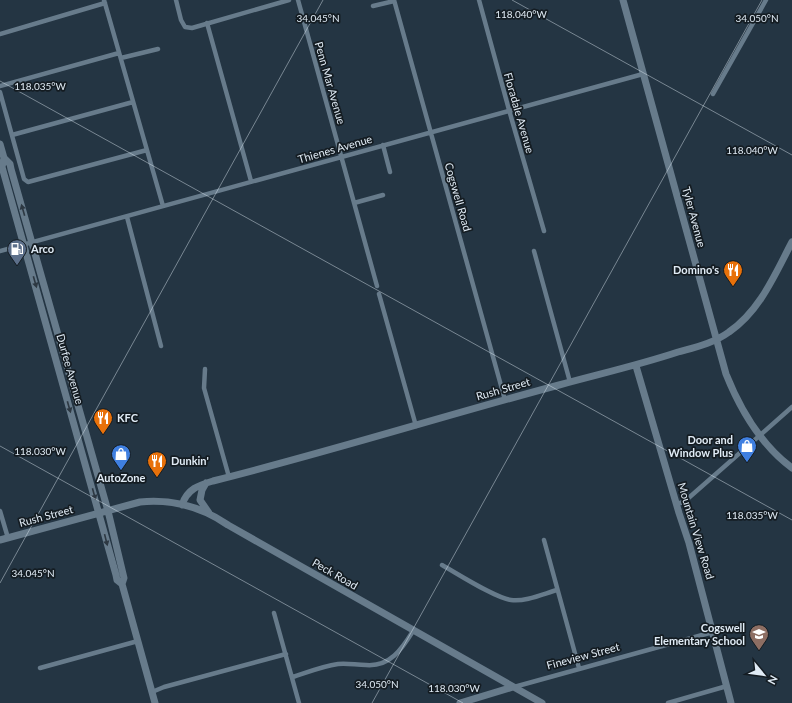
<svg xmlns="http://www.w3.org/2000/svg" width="792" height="703" font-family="Lato,sans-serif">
<rect width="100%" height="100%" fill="#243543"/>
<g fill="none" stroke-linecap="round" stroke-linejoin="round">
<path stroke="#677b8b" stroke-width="4.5" d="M 104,0 L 163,206
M 176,0 L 181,20 L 185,27 L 192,28 L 289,0
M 298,0 L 377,286
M 394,0 L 505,400
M 479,0 L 509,110 L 544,231
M 373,6 L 394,1
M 207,23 L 251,181
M 0,34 L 105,3
M 121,58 L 158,49
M 0,86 L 119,53
M 0,92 L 24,179 L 28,182 L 147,150
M 713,94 L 766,0
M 12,135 L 133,102
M 383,145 L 390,172
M 354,203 L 383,195
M 127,217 L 161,346
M 0,251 L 643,74
M 534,251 L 570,382
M 379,294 L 416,426
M 205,369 L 204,388 L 229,477
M 676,504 L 684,502 L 792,407
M 0,511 L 8,538
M 544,540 L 579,668
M 442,565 C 458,574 495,598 511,600 C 525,602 543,594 557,590
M 274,613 L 299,703
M 40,668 L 138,641
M 293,677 C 308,672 323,666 338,664 C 348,663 356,665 366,665 C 390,667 402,649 413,631
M 514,687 L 713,632
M 152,692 L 164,687 L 286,654
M 668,703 L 727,686"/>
<path stroke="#677b8b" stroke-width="7" d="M 623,0 L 726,374 C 740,409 761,445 792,468
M 0,144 L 4,158 L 10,164 L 11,169 L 108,511 L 124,578 L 122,584
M 4,158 L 2,167 L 116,575 L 117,580 L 122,584 L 155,703
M 636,366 L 679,513 L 689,543 L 731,703
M 206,483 L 202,490 L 200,500 L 209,513
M 182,505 C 187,489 199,485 213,481 C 329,452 443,416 559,385 C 599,374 639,365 678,352 C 696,347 714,343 729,332 C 760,311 775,274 792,242
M 0,540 L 140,502 C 171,499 202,507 228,525 L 542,703
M 460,703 L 513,687"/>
</g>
<defs><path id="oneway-solid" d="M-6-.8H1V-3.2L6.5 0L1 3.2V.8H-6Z"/></defs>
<g fill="#2d3842">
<use href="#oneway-solid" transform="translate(23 210) rotate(-106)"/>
<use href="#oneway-solid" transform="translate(35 282) rotate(74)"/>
<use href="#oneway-solid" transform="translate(69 407) rotate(74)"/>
<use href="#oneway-solid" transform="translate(94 494) rotate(75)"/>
<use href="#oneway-solid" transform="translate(106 540) rotate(76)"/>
</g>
<path fill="none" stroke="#e0ebf5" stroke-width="1" stroke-opacity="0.45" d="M 512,0 L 792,155M 0,81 L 792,520M 0,446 L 463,703M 0,583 L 323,0M 372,703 L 762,0"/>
<defs>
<g id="fuel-pin" transform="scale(1)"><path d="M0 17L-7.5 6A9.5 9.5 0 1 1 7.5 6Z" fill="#5c6f8a" stroke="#141c22"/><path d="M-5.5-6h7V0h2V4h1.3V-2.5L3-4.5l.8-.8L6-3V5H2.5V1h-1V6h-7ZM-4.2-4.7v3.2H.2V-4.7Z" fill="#fff"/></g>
<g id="restaurant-pin" transform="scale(1)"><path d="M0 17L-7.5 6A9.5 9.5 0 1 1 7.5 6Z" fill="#e8710a" stroke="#141c22"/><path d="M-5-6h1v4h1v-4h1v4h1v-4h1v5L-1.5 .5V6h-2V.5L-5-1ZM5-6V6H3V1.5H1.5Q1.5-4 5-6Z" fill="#fff"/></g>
<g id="shop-pin" transform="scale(1)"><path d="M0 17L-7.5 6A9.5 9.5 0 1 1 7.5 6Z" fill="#3f7fe0" stroke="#141c22"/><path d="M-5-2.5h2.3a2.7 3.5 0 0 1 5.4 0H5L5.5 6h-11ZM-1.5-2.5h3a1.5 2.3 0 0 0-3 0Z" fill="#fff"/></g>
<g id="school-pin" transform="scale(1)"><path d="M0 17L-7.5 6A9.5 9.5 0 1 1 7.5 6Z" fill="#8d6e63" stroke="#141c22"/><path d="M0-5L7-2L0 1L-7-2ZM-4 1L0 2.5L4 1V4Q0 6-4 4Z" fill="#fff"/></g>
</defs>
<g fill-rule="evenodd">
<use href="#fuel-pin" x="17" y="249"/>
<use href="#restaurant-pin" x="733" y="270"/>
<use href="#restaurant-pin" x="103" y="418"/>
<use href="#shop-pin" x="747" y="446"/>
<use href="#shop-pin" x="121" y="454"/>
<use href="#restaurant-pin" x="157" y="461"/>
<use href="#school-pin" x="759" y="634"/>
</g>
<g text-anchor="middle" stroke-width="3.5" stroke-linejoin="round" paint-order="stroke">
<g font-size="11" fill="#e0ebf5" stroke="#141c22">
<text transform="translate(330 83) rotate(74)" y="4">Penn Mar Avenue</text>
<text transform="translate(519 113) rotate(74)" y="4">Floradale Avenue</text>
<text transform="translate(335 149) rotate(-16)" y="4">Thienes Avenue</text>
<text transform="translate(458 197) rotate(74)" y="4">Cogswell Road</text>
<text transform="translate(694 217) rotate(75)" y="4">Tyler Avenue</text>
<text transform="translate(70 369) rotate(74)" y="4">Durfee Avenue</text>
<text transform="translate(503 389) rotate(-16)" y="4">Rush Street</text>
<text transform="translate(46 516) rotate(-15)" y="4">Rush Street</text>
<text transform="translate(696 531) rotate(73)" y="4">Mountain View Road</text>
<text transform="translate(335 574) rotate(30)" y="4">Peck Road</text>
<text transform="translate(583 656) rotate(-15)" y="4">Fineview Street</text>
</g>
<g font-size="11" font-weight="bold" fill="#e0ebf5" stroke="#141c22" text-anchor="start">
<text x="31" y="253">Arco</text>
<text x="719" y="274" text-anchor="end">Domino's</text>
<text x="117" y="422">KFC</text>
<text x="733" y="444" text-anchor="end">Door and<tspan x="733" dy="13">Window Plus</tspan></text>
<text x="171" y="465">Dunkin'</text>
<text x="121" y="482" text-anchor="middle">AutoZone</text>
<text x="745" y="632" text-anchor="end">Cogswell<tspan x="745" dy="13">Elementary School</tspan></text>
</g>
</g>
<g font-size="10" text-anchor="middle" fill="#e0ebf5" stroke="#141c22" stroke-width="3.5" stroke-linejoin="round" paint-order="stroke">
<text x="521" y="18">118.040°W</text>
<text x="318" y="22">34.045°N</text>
<text x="757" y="22">34.050°N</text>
<text x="40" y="90">118.035°W</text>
<text x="752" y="154">118.040°W</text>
<text x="40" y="455">118.030°W</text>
<text x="752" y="519">118.035°W</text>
<text x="33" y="577">34.045°N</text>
<text x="377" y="688">34.050°N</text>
<text x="454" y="692">118.030°W</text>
</g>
<g transform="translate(764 675) rotate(119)" stroke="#141c22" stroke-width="3" paint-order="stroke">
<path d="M0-3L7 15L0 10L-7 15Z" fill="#e0ebf5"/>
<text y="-6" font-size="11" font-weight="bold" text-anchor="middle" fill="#e0ebf5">N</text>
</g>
</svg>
